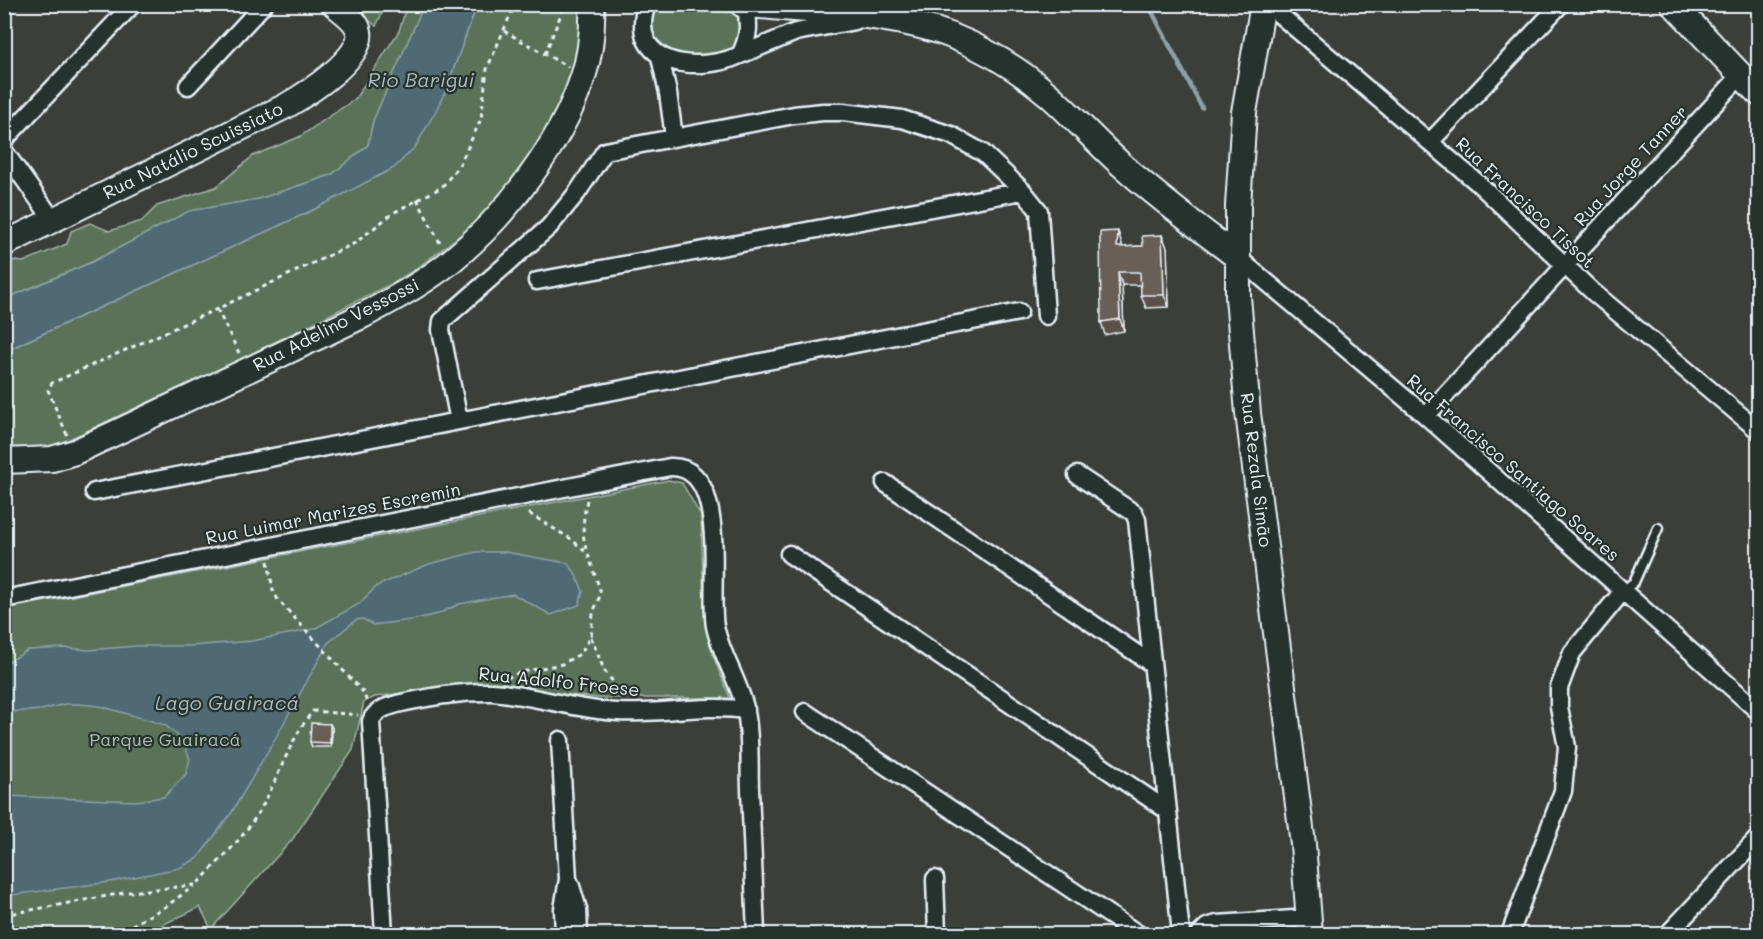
<svg xmlns="http://www.w3.org/2000/svg" width="1763" height="939" font-family="Mali,sans-serif">
<rect width="100%" height="100%" fill="#3a4039"/>
<filter id="ink" filterUnits="userSpaceOnUse"><feTurbulence type="fractalNoise" baseFrequency=".0167" numOctaves="2"/><feDisplacementMap in="SourceGraphic" scale="12" xChannelSelector="R" yChannelSelector="G"/><feConvolveMatrix kernelMatrix="1 2 1 2 8 2 1 2 1" color-interpolation-filters="sRGB"/></filter>
<g filter="url(#ink)">
<path fill="#5a7358" stroke="#a1b2a8" stroke-width="1.5" d="M 352,5 L 386,5 L 376,26 Z
M 407,5 L 424,5 L 373,121 L 368,145 L 331,175 L 259,199 L 189,212 L 92,262 L 5,299 L 5,262 L 10,260 L 23,262 L 67,244 L 71,231 L 90,223 L 109,231 L 142,221 L 157,206 L 216,187 L 253,156 L 299,137 L 355,99 L 399,31 Z
M 477,5 L 582,5 L 579,57 L 562,102 L 527,162 L 503,194 L 467,230 L 416,269 L 393,283 L 239,360 L 5,469 L 5,351 L 313,210 L 415,147 L 445,92 Z
M 676,7 L 733,13 C 741,19 742,24 741,34 C 740,35 739,42 739,43 C 730,59 691,58 676,53 C 666,49 658,41 651,32 L 650,16 C 658,9 666,8 676,7 Z
M 669,480 L 682,483 L 701,516 L 704,607 L 707,631 L 714,658 L 730,698 L 598,698 L 482,686 L 453,686 L 375,697 L 364,702 L 353,750 L 292,840 L 211,929 L 200,907 L 143,934 L 5,934 L 5,609 Z"/>
<path fill="#4f6b75" stroke="#8ca1a9" stroke-width="1.5" d="M 424,5 L 477,5 L 445,92 L 434,114 L 415,147 L 394,168 L 313,210 L 5,351 L 5,299 L 92,262 L 189,211 L 259,199 L 331,175 L 368,145 L 373,121 Z
M 476,552 L 505,552 L 567,563 L 574,571 L 583,591 L 579,605 L 551,615 L 513,594 L 459,604 L 438,614 L 411,620 L 373,625 L 363,619 L 356,620 L 328,643 L 275,739 L 232,812 L 198,858 L 179,868 L 110,882 L 5,896 L 5,796 L 136,801 L 164,797 L 186,774 L 190,759 L 185,746 L 177,735 L 165,725 L 100,706 L 78,704 L 65,704 L 41,710 L 9,712 L 5,716 L 5,664 L 28,650 L 66,648 L 88,650 L 137,646 L 190,646 L 252,641 L 314,629 L 359,604 L 377,586 L 429,564 Z"/>
<g fill="none" stroke-linecap="round" stroke-linejoin="round">
<path stroke="#8ca1a9" stroke-width="4.5" d="M 1148,4 L 1202,108"/>
<g stroke="#e8f1f8" stroke-width="13">
<path id="lane" d="M 1623,591 L 1634,582 L 1658,528"/>
</g>
<g stroke="#e8f1f8" stroke-width="21">
<path id="street" d="M 647,4 C 625,66 699,74 740,55 C 749,38 750,24 745,5
M 1267,4 L 1479,184 L 1593,292 L 1758,430
M 740,55 L 796,32 L 855,21
M 660,57 L 668,93 L 674,137
M 188,86 L 264,4
M 4,140 L 133,4
M 1430,142 L 1561,4
M 4,151 L 53,220
M 1237,257 L 1426,416 L 1758,711
M 537,281 L 1023,191
M 1426,416 L 1742,74
M 459,421 L 441,330 L 442,321 L 549,227 L 577,193 L 605,151 L 794,115 L 823,112 L 843,112 L 902,119 L 951,135 L 983,153 L 1023,191 L 1039,211 L 1046,316
M 1077,475 L 1134,513 L 1137,520 L 1181,934
M 885,483 L 1152,664
M 94,492 L 1019,312
M 789,554 L 1168,811
M 4,599 L 670,467 C 731,465 708,589 715,626 C 721,656 740,682 746,712 C 751,737 749,764 750,789 C 752,838 754,886 756,934
M 805,712 L 1138,934
M 560,740 L 568,879 L 563,909 L 564,934
M 935,879 L 937,934
M 570,883 L 578,909 L 579,934
M 384,934 L 371,721 C 376,708 393,705 406,702 C 434,696 463,691 492,692 C 534,695 575,710 618,712 C 661,714 703,704 746,710
M 1200,934 L 1207,927 L 1217,924 L 1309,918
M 1510,934 L 1563,791 L 1567,747 L 1559,707 L 1559,688 L 1572,653 L 1623,591
M 1668,934 L 1758,838"/>
</g>
<g stroke="#e8f1f8" stroke-width="28">
<path id="secondary" d="M 742,4 C 808,12 890,12 952,36 C 987,50 1020,70 1049,95 C 1075,118 1098,144 1124,167 C 1160,199 1199,228 1237,257
M 1263,4 L 1244,112 L 1238,206 L 1238,297 L 1248,413 L 1303,844 L 1310,934
M 1673,4 L 1758,93
M 4,244 L 286,106 C 305,95 364,58 359,32 C 357,20 343,12 334,4
M 4,461 L 52,459 L 75,452 L 362,316 C 393,300 424,283 451,261 C 506,216 561,144 583,77 C 591,53 593,29 592,4"/>
</g>
<path stroke="#e8f1f8" stroke-width="3" stroke-dasharray="4.5 4.5" stroke-linecap="butt" d="M 504,31 L 568,67
M 545,54 L 565,4
M 417,199 L 441,245
M 217,309 L 239,353
M 67,435 L 48,390 L 52,383 L 217,309 L 355,243 L 393,213 L 442,187 L 460,164 L 481,119 L 487,69 L 515,4
M 587,500 C 583,520 581,533 587,552
M 268,561 L 273,590 L 278,600 L 363,692 L 367,702
M 591,637 L 604,670 L 623,695
M 507,678 L 521,672 L 562,664 L 580,654 L 591,637 L 593,613 L 601,593 L 588,554 L 571,539 L 525,511
M 4,915 L 129,892 L 196,885 C 218,862 244,838 260,810 C 279,778 289,740 313,711 L 358,715
M 116,934 L 165,907 L 194,886"/>
<use href="#lane" stroke="#26332d" stroke-width="8"/>
<use href="#street" stroke="#26332d" stroke-width="16"/>
<use href="#secondary" stroke="#26332d" stroke-width="24"/>
</g>
<path fill="#5b514a" stroke="#e8f1f8" stroke-width="1.5" d="M 1162,235 L 1167,248 L 1169,307 L 1146,308 L 1141,295 L 1141,285 L 1122,285 L 1124,331 L 1105,335 L 1101,322 L 1122,244 L 1122,247 L 1143,246 Z
M 330,724 L 332,728 L 331,747 L 312,747 L 310,742 Z"/>
<path fill="#4a423c" stroke="#e8f1f8" stroke-width="1.5" d="M 1118,231 L 1122,244 L 1122,260 L 1117,247 Z
M 1162,235 L 1167,248 L 1169,307 L 1164,295 Z
M 1118,272 L 1122,285 L 1124,331 L 1120,319 Z
M 330,724 L 332,728 L 331,747 L 330,743 Z"/>
<path fill="#6a5e56" stroke="#e8f1f8" stroke-width="1.5" d="M 1118,231 L 1117,247 L 1143,246 L 1142,236 L 1162,235 L 1164,295 L 1141,295 L 1140,272 L 1118,272 L 1120,319 L 1101,322 L 1100,232 Z
M 311,723 L 330,724 L 330,743 L 310,742 Z"/>
</g>
<g text-anchor="middle" stroke-width="4.5" stroke-linejoin="round" paint-order="stroke">
<g font-size="18" fill="#e8f1f8" stroke="#26332d">
<text transform="translate(193 151) rotate(-26)" y="6">Rua Natálio Scuissiato</text>
<text transform="translate(1631 166) rotate(-47)" y="6">Rua Jorge Tanner</text>
<text transform="translate(1525 203) rotate(43)" y="6">Rua Francisco Tissot</text>
<text transform="translate(336 325) rotate(-27)" y="6">Rua Adelino Vessossi</text>
<text transform="translate(1513 468) rotate(41)" y="6">Rua Francisco Santiago Soares</text>
<text transform="translate(1256 470) rotate(83)" y="6">Rua Rezala Simão</text>
<text transform="translate(333 514) rotate(-11)" y="6">Rua Luimar Marizes Escremin</text>
<text transform="translate(559 682) rotate(6)" y="6">Rua Adolfo Froese</text>
</g>
<g font-size="18" fill="#afbfb8" stroke="#26332d">
<text x="165" y="746">Parque Guairacá</text>
</g>
<g font-size="20" font-style="italic" fill="#abbbc4" stroke="#26332d">
<text x="421" y="87">Rio Barigui</text>
<text x="227" y="710">Lago Guairacá</text>
</g>
</g>
<rect width="1763" height="939" fill="none" stroke="#26332d" stroke-width="24"/>
<rect x="12" y="12" width="1739" height="915" fill="none" stroke="#e8f1f8" stroke-width="2" filter="url(#ink)"/>
</svg>
